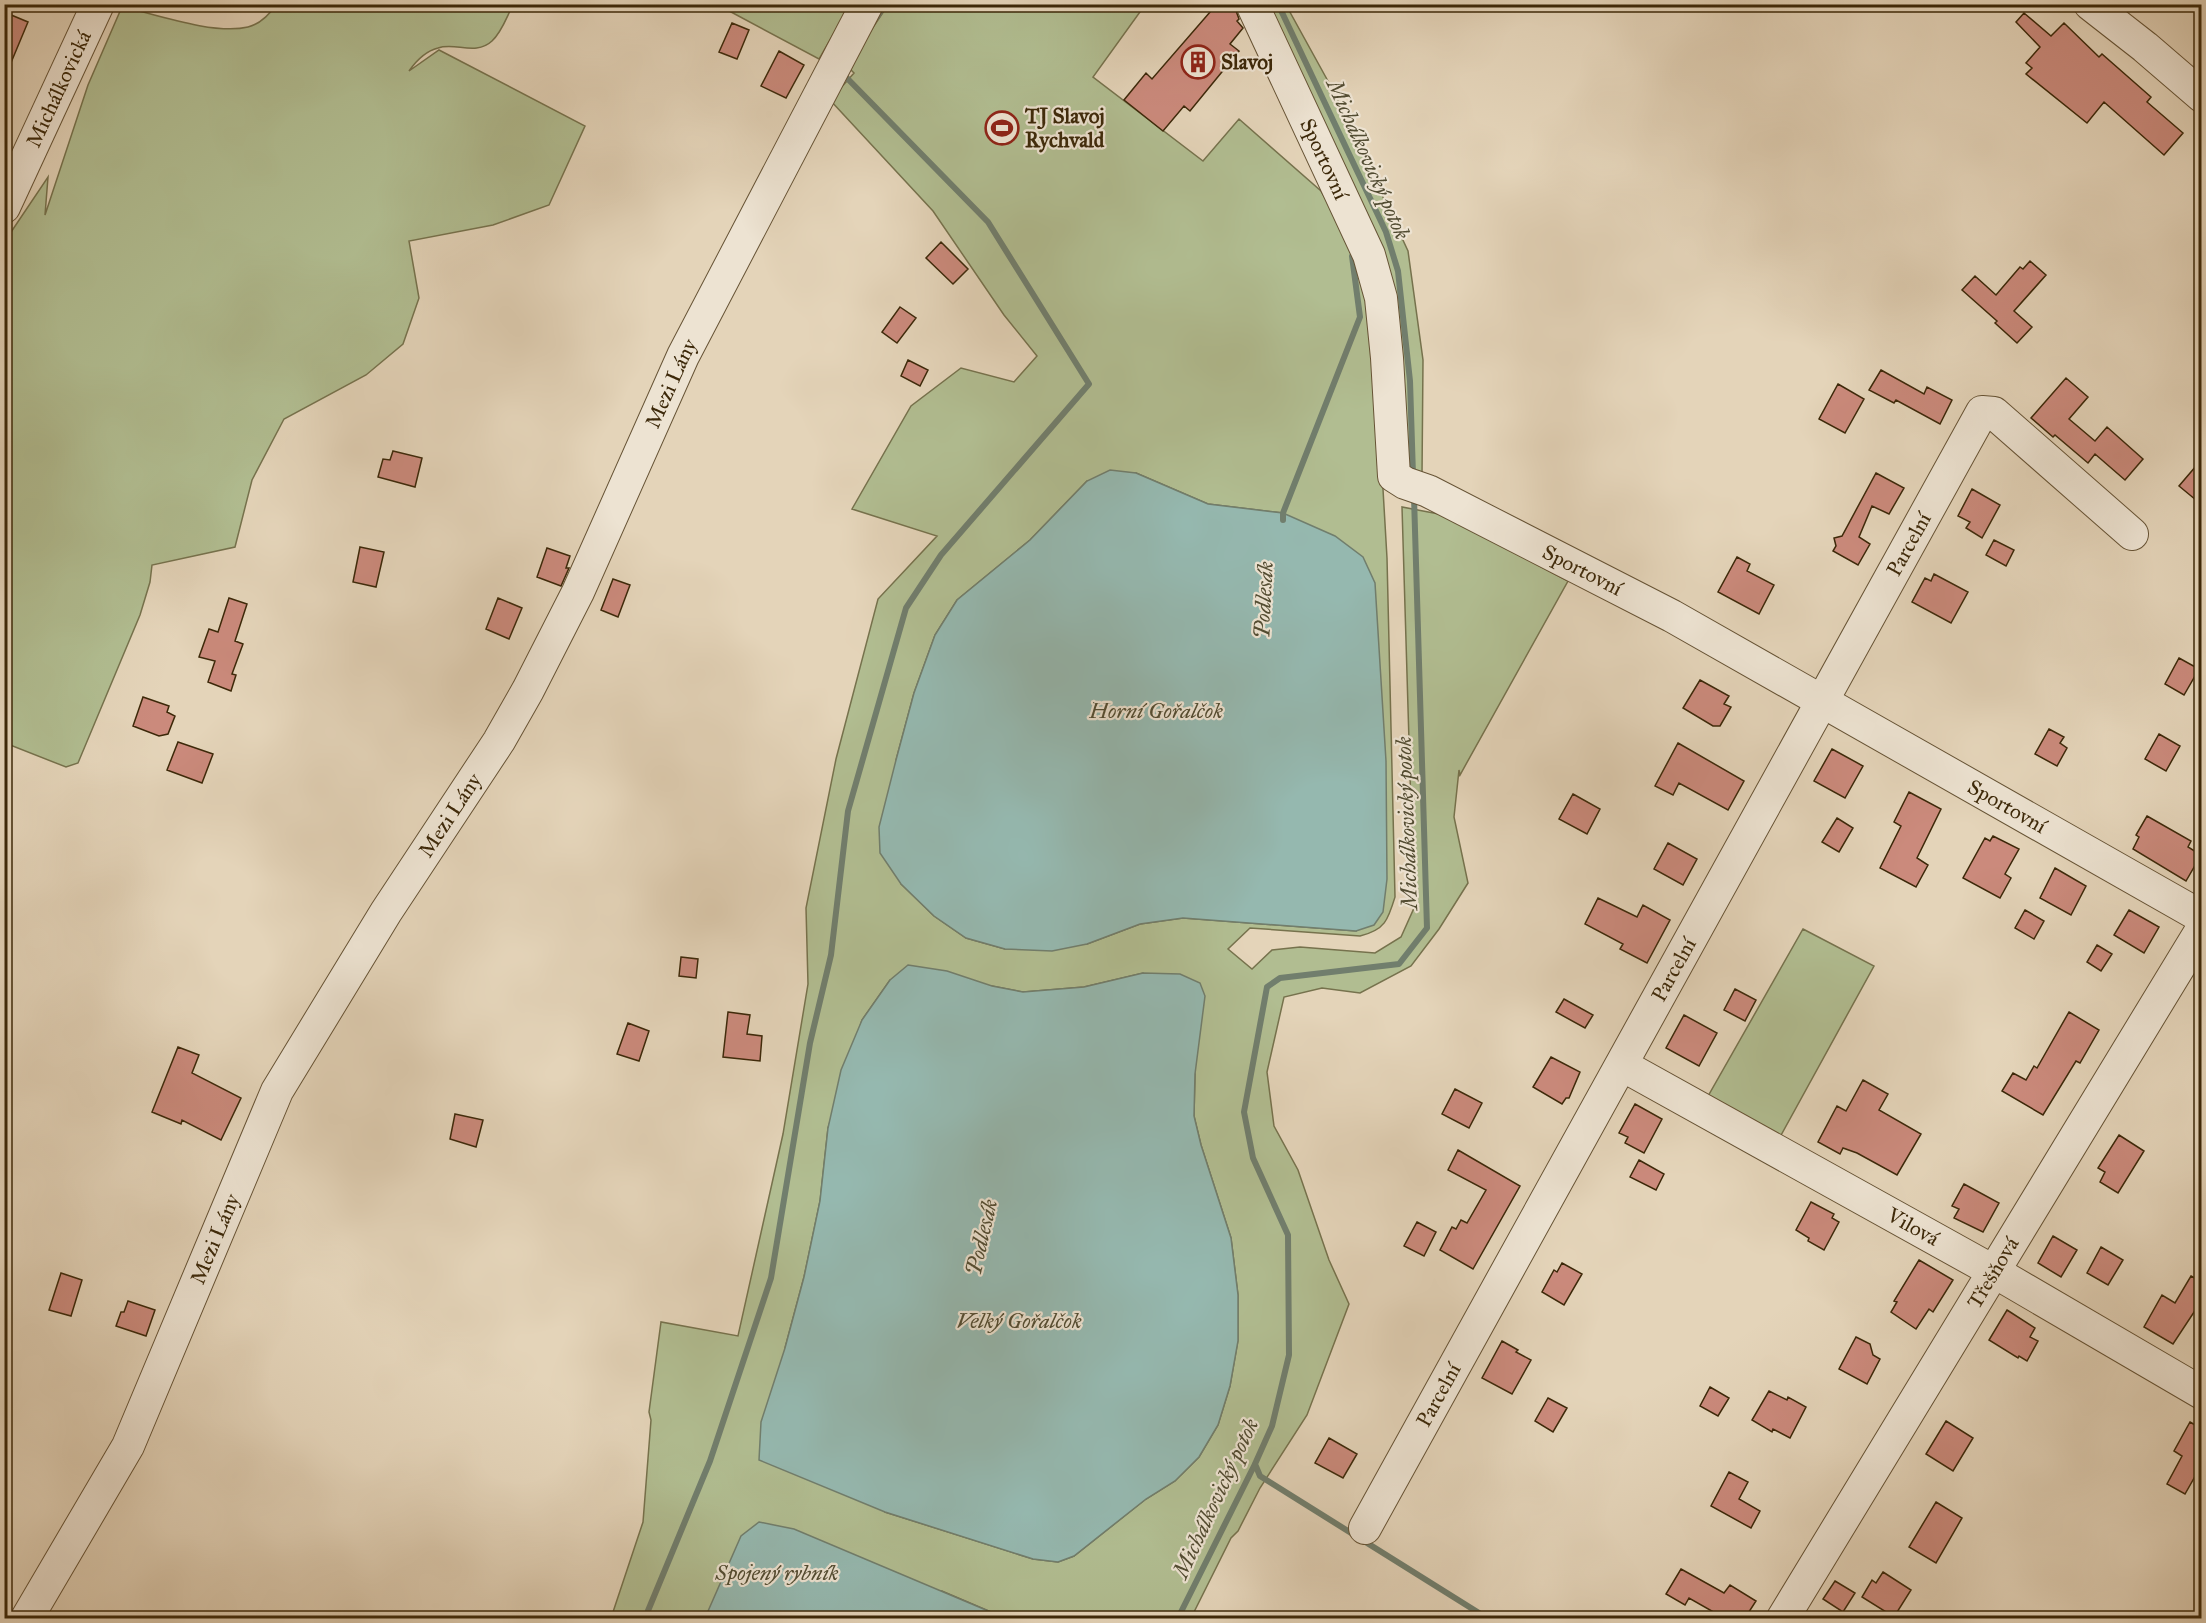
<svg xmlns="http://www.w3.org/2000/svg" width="2206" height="1623" font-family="'IM FELL Great Primer',serif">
<rect width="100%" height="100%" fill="#e4d4b9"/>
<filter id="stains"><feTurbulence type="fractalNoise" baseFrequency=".00333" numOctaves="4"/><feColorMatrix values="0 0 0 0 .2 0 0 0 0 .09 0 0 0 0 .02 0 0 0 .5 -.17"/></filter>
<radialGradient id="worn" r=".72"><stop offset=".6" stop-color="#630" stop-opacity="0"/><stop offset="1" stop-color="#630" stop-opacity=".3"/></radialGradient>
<path fill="#b1bd91" stroke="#76724d" stroke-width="1.5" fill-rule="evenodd" d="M 276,5 L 513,5 C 507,16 502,32 492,41 C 476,56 455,42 438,48 C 426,51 416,61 409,71 L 439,50 L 585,126 L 549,205 L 493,225 L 409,241 L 419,298 L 403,344 L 366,375 L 284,419 L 252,480 L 235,547 L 152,565 L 150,582 L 140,615 L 78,763 L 66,767 L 5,743 L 5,241 L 48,177 L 45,215 L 88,85 L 121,9 L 124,7 C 157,15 215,35 248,27 C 260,24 269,15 276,5 Z
M 718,5 L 850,5 L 819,59 Z
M 888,5 L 1145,5 L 1093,77 L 1203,161 L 1239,119 L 1321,191 L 1363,262 L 1373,317 L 1387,558 L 1395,897 C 1388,920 1385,930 1360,936 L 1250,928 L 1228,949 L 1252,969 L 1272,950 L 1300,947 L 1375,953 L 1401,937 L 1414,908 L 1402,507 L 1444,515 L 1568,581 L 1460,775 L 1459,770 L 1454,817 L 1468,883 L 1439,929 L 1411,966 L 1360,993 L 1322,988 L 1284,997 L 1267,1072 L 1274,1126 L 1298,1170 L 1329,1260 L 1349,1304 L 1307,1415 L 1260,1488 L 1238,1531 L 1231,1538 L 1191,1618 L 1005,1618 L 942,1591 L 707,1614 L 705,1618 L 611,1618 L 643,1522 L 651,1420 L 649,1412 L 661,1322 L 738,1336 L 783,1134 L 808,984 L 806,908 L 836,759 L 878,599 L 937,536 L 852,509 L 911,406 L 961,368 L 1014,382 L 1037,356 L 1004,315 L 933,211 L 830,100 L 854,73 L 847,66 ZM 1136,473 L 1208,504 L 1283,513 L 1356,931 L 1183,918 L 1140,924 L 1087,944 L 1005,949 L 966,938 L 934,916 L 901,884 L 896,760 L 914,693 L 935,635 L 957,600 L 1030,540 L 1087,481 ZM 1143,973 L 1195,1074 L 1194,1116 L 1201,1145 L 1231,1238 L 1238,1295 L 1238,1340 L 1230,1386 L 1218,1425 L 1199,1457 L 1175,1481 L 1146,1499 L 1074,1556 L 1058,1562 L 1033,1559 L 885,1512 L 785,1348 L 804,1277 L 820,1201 L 828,1128 L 862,1020 L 890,980 L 992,986 L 1023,992 L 1084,987 Z
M 1266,5 L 1286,5 L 1334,92 L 1408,251 L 1423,360 L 1422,475 L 1402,461 L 1394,318 Z
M 1803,929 L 1874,966 L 1780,1137 L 1707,1098 Z"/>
<path fill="#95b8af" stroke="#717e6d" stroke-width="1.5" d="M 1110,470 L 1136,473 L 1208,504 L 1283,513 L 1335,536 L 1363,557 L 1375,583 L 1386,761 L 1387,879 L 1383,912 L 1374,925 L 1356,931 L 1183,918 L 1140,924 L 1087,944 L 1052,951 L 1005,949 L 966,938 L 934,916 L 901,884 L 880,853 L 879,827 L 896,760 L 914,693 L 935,635 L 957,600 L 1030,540 L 1087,481 Z
M 908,965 L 947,971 L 992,986 L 1023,992 L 1084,987 L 1143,973 L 1180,974 L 1200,983 L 1205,996 L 1195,1074 L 1194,1116 L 1201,1145 L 1231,1238 L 1238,1295 L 1238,1341 L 1230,1386 L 1218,1425 L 1199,1457 L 1175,1481 L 1146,1499 L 1074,1556 L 1058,1562 L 1033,1559 L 885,1512 L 759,1460 L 761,1422 L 785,1348 L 804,1277 L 820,1201 L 828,1128 L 841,1070 L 862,1020 L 890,980 Z
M 759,1522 L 794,1529 L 1005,1618 L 705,1618 L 741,1536 Z"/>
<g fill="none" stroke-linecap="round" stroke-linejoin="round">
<path stroke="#717e6d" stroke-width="6" d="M 1278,4 L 1386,232 L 1398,271 L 1410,381 L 1413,475
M 877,17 L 885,4
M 1283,520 L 1283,513 L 1360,317 L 1352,256 L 1358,251
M 1255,1464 L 1260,1476 L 1487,1618
M 645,1618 L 710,1461 L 771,1278 L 810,1043 L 831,955 L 848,811 L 906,608 L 941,555 L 1089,384 L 988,222 L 843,74 L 844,72
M 1178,1618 L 1255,1464 L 1272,1426 L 1289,1355 L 1288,1235 L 1253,1158 L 1244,1112 L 1267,987 L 1280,978 L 1399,964 L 1427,928 L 1414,497"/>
</g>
<path fill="#cb8a7c" stroke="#3c2809" stroke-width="1.5" d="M 1217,4 L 1231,4 L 1235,8 L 1239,19 L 1237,21 L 1243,28 L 1230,44 L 1239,51 L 1190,111 L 1184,106 L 1163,131 L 1124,100 L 1146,73 L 1152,79 Z
M 4,12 L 28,22 L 5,77 L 4,77 Z
M 2024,13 L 2051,36 L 2064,23 L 2099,57 L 2102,54 L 2151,97 L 2147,102 L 2183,133 L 2164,155 L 2104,102 L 2087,123 L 2026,74 L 2032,68 L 2026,63 L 2040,47 L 2016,22 Z
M 732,23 L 749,30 L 737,59 L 719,52 Z
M 779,51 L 804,65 L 786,98 L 761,86 Z
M 941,242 L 968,269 L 953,284 L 926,258 Z
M 2030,261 L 2046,275 L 2014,311 L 2032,327 L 2017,343 L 1995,323 L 1997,321 L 1962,290 L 1975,276 L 1996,295 L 2020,267 L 2023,269 Z
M 900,307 L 916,318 L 897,343 L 882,332 Z
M 908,360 L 928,370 L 920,386 L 901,376 Z
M 1881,370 L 1924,394 L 1927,387 L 1952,400 L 1940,424 L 1896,400 L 1894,403 L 1869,390 Z
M 2066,378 L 2088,397 L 2069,419 L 2095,441 L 2107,427 L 2143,459 L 2125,480 L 2095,454 L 2088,463 L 2055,435 L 2053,437 L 2031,418 Z
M 1838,384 L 1864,399 L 1845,433 L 1819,419 Z
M 393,451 L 422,458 L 415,487 L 378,477 L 383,459 L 390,460 Z
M 2202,459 L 2202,505 L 2179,486 Z
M 1876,473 L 1904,488 L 1889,514 L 1872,506 L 1859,537 L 1870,544 L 1858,565 L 1833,551 L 1836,546 L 1834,538 L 1842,536 Z
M 1972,489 L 2000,505 L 1982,538 L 1966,528 L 1970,522 L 1958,516 Z
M 1994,540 L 2014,550 L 2006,566 L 1986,555 Z
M 360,547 L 384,552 L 376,587 L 353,582 Z
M 547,548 L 570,556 L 566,568 L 569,568 L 561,586 L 537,577 Z
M 1737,557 L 1750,564 L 1747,571 L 1774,585 L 1759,614 L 1718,592 Z
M 1934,574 L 1968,592 L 1951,623 L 1912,602 L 1925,578 L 1931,581 Z
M 613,579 L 630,585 L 618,617 L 601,610 Z
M 229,598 L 247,604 L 235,641 L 243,644 L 232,674 L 236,675 L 231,691 L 208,682 L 215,661 L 199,657 L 209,629 L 218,632 Z
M 498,598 L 522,608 L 509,639 L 486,629 Z
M 2179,658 L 2199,669 L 2184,695 L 2165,684 Z
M 1700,680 L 1729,696 L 1724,704 L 1731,707 L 1720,726 L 1713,726 L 1683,708 Z
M 143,697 L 169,706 L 167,712 L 175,716 L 168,734 L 159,736 L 133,726 Z
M 2049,729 L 2064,737 L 2060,743 L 2067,748 L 2057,766 L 2035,754 Z
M 2159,734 L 2180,746 L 2166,771 L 2145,759 Z
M 178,742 L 213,754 L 202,783 L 167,770 Z
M 1678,743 L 1744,781 L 1728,810 L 1679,783 L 1673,795 L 1655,786 Z
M 1832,749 L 1863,766 L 1845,798 L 1814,781 Z
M 1909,792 L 1941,809 L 1917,858 L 1928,865 L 1916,887 L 1880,868 L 1901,826 L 1894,822 Z
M 1573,794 L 1600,809 L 1587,834 L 1559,819 Z
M 2147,816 L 2191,841 L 2188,847 L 2201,855 L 2186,881 L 2133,849 L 2139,837 L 2136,835 Z
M 1837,818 L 1853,828 L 1839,852 L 1822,842 Z
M 1993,836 L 2019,849 L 2005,874 L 2011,878 L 2000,898 L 1963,878 L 1985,838 L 1990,841 Z
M 1668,843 L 1697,859 L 1683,885 L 1654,869 Z
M 2055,868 L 2086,886 L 2071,915 L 2040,898 Z
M 1598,898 L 1637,917 L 1643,905 L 1670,920 L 1647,963 L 1620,949 L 1623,944 L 1585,924 Z
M 2025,910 L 2044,921 L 2034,939 L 2015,928 Z
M 2129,910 L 2159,927 L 2144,953 L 2114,935 Z
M 2097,945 L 2112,954 L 2101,971 L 2087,962 Z
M 681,957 L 698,959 L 696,978 L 679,976 Z
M 1735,989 L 1756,1000 L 1745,1021 L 1724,1010 Z
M 1564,999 L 1593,1015 L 1585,1028 L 1556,1012 Z
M 728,1012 L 750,1015 L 747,1034 L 762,1036 L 760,1061 L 723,1057 Z
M 2069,1012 L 2099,1030 L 2080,1063 L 2076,1061 L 2043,1115 L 2002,1091 L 2013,1073 L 2026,1080 L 2034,1066 L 2037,1068 Z
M 1684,1015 L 1717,1033 L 1699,1066 L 1666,1048 Z
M 628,1023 L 649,1031 L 639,1061 L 617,1054 Z
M 178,1047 L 199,1055 L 192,1073 L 241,1098 L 221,1140 L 182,1120 L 181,1124 L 152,1112 Z
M 1551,1057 L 1580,1072 L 1569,1098 L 1566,1098 L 1562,1104 L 1533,1087 Z
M 1863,1080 L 1888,1094 L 1879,1110 L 1921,1134 L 1897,1175 L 1857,1153 L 1843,1148 L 1840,1154 L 1818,1142 L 1837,1106 L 1846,1111 Z
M 1455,1089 L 1482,1103 L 1469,1128 L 1442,1114 Z
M 1635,1104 L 1662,1119 L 1644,1153 L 1625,1143 L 1628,1137 L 1619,1133 Z
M 455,1114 L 483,1120 L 476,1147 L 450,1139 Z
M 2119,1135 L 2144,1151 L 2118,1193 L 2100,1182 L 2105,1172 L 2098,1168 Z
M 1458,1150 L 1520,1186 L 1473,1269 L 1440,1250 L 1452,1227 L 1456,1229 L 1461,1220 L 1467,1223 L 1486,1190 L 1448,1170 Z
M 1639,1160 L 1664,1174 L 1656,1190 L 1630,1177 Z
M 1964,1184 L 1999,1203 L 1983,1232 L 1954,1218 L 1959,1209 L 1952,1206 Z
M 1811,1202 L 1834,1214 L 1832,1218 L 1839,1222 L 1824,1250 L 1808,1241 L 1809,1238 L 1796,1230 Z
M 1417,1222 L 1436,1232 L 1424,1256 L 1404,1246 Z
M 2053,1236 L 2077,1250 L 2061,1277 L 2038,1263 Z
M 2101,1247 L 2123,1260 L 2108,1285 L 2087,1273 Z
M 1919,1260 L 1953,1280 L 1933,1312 L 1929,1309 L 1916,1329 L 1891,1312 L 1897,1302 L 1894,1301 Z
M 1562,1263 L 1582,1274 L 1564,1305 L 1542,1292 L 1554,1270 L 1557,1272 Z
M 61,1273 L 82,1280 L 71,1316 L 49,1310 Z
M 2191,1276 L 2202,1282 L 2202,1300 L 2173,1344 L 2144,1327 L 2162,1295 L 2175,1303 Z
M 128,1301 L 155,1310 L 146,1336 L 116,1326 L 121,1312 L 124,1312 Z
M 2007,1310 L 2035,1328 L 2030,1337 L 2038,1341 L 2027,1361 L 2019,1356 L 2018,1358 L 1989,1340 Z
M 1856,1337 L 1870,1344 L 1873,1355 L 1880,1359 L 1867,1384 L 1839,1369 Z
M 1502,1341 L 1518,1350 L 1516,1352 L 1531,1360 L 1512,1394 L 1482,1378 Z
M 1710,1387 L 1729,1398 L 1718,1416 L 1700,1406 Z
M 1769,1391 L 1787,1400 L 1788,1397 L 1806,1407 L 1790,1438 L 1773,1429 L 1772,1432 L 1752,1420 Z
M 1548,1398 L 1567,1408 L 1553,1432 L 1535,1421 Z
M 1946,1421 L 1973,1438 L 1953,1471 L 1926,1454 Z
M 2190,1422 L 2202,1429 L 2202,1464 L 2185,1494 L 2167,1484 L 2182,1456 L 2174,1451 Z
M 1329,1438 L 1357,1454 L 1343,1478 L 1315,1463 Z
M 1729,1472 L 1748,1482 L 1739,1499 L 1760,1511 L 1751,1528 L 1711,1506 Z
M 1936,1502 L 1962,1518 L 1936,1563 L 1909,1547 Z
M 1681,1569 L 1724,1593 L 1730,1585 L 1756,1601 L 1745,1618 L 1724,1618 L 1689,1598 L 1685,1605 L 1666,1594 Z
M 1883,1572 L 1911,1590 L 1894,1617 L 1862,1597 L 1872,1580 L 1876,1583 Z
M 1835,1581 L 1855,1593 L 1843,1612 L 1823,1599 Z"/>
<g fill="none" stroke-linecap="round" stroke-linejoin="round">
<g stroke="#665335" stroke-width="34">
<g id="minor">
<path id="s1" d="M 1252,4 L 1369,255 L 1381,298 L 1387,358 L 1394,476 L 1405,483 L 1428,491 L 1672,616 L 2202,917"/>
<path d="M 2090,4 L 2145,47 L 2202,96"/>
<path id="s2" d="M 4,207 L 98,4"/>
<path id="s3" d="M 1622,1065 L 1993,1271 L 2202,1393"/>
<path id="s4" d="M 1365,1528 L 1982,412 L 1994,413 L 2132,534"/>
<path id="s5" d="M 27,1618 L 128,1446 L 277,1091 L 386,912 L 499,741 L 528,690 L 578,592 L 683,356 L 867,4"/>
<path id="s6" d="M 1783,1618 L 2202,929"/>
</g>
</g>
<use href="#minor" stroke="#ede3d2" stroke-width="32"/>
</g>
<defs>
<g id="building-ring" transform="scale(1.725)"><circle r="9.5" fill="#ede3d2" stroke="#8f2418" stroke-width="1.5"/><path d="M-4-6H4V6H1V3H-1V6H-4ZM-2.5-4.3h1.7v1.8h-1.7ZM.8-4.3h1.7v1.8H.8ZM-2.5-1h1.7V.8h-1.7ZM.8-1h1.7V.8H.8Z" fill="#8f2418"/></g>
<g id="stadium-ring" transform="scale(1.725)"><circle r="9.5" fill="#ede3d2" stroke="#8f2418" stroke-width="1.5"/><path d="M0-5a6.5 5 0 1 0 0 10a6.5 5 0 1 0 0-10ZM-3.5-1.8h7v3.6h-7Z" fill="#8f2418"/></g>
</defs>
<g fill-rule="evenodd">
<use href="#building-ring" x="1198" y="62"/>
<use href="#stadium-ring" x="1002" y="128"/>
</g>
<g text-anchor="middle" stroke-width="4.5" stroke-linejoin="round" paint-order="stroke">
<g font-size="21" font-weight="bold" fill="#3c2809" stroke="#ede3d2" text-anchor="start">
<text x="1221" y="69">Slavoj</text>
<text x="1025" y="123">TJ Slavoj<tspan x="1025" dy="24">Rychvald</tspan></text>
</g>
<g font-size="21" fill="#3c2809" stroke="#ede3d2">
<text dy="7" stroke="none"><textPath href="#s2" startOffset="130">Michálkovická</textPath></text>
<text dy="7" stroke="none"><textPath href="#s1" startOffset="171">Sportovní</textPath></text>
<text dy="7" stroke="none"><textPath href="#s5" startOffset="1396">Mezi Lány</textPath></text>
<text dy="7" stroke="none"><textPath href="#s4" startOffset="1124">Parcelní</textPath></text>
<text dy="7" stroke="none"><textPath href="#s1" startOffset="711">Sportovní</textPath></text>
<text dy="7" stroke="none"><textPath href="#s1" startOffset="1197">Sportovní</textPath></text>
<text dy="7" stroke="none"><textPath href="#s5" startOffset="910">Mezi Lány</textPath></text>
<text dy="7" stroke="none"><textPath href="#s4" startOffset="638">Parcelní</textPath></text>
<text dy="7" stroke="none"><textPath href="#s3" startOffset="333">Vilová</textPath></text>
<text dy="7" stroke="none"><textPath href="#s5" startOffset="424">Mezi Lány</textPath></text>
<text dy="7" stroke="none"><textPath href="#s6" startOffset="404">Třešňová</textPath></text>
<text dy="7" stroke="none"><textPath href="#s4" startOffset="152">Parcelní</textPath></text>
</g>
<g font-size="22" font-style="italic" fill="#524c32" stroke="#ede3d2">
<text transform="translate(1369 159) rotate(66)" y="8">Michálkovický potok</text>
<text transform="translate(1263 600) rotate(-87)" y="8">Podlesák</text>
<text x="1156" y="718">Horní Gořalčok</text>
<text transform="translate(1406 823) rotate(-92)" y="8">Michálkovický potok</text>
<text transform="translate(981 1237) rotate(-77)" y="8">Podlesák</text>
<text x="1019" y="1328">Velký Gořalčok</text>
<text transform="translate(1215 1498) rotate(-65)" y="8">Michálkovický potok</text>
<text x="777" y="1580">Spojený rybník</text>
</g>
</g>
<rect width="2206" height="1623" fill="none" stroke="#e4d4b9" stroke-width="24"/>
<rect x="6" y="6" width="2194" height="1611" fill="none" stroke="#3c2809" stroke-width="3"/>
<rect x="12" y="12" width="2182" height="1599" fill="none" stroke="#3c2809" stroke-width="1.5"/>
<rect width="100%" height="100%" filter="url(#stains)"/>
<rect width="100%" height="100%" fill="url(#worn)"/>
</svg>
